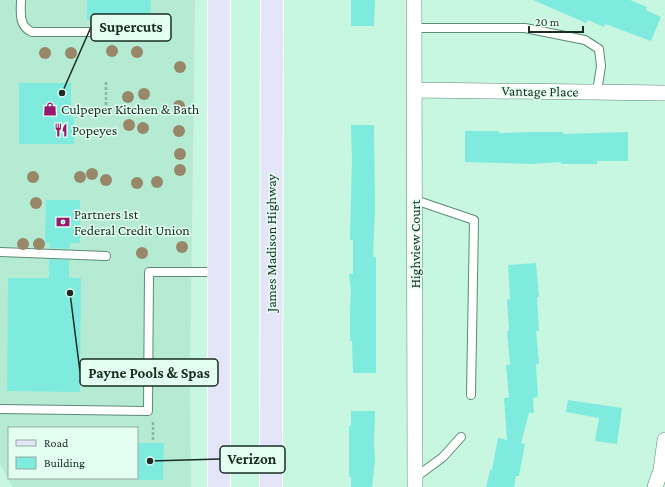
<svg xmlns="http://www.w3.org/2000/svg" width="665" height="487" font-family="'Crimson Pro',serif">
<rect width="100%" height="100%" fill="#c7f6e1"/>
<path fill="#b4ebd2" fill-rule="evenodd" d="M 0,0 L 195,0 L 190,380 L 191,487 L 13,487 L 0,464 ZM 9,428 L 137,428 L 137,478 L 9,478 Z"/>
<path fill="#7febde" d="M 87,0 L 151,0 L 150,26 L 93,26 L 93,20 L 87,20 Z
M 351,0 L 375,0 L 374,26 L 351,26 Z
M 533,0 L 630,0 L 647,7 L 646,10 L 661,17 L 651,41 L 605,24 L 604,27 L 588,20 L 586,23 Z
M 19,83 L 71,83 L 71,117 L 74,117 L 74,144 L 19,144 Z
M 351,125 L 374,125 L 375,209 L 373,257 L 376,257 L 376,373 L 353,373 L 352,341 L 350,341 L 350,310 L 351,290 L 349,274 L 353,274 L 353,240 L 350,240 L 352,159 Z
M 465,131 L 499,131 L 499,133 L 531,132 L 563,132 L 563,134 L 628,132 L 628,161 L 597,161 L 597,164 L 561,164 L 561,162 L 532,164 L 465,162 Z
M 46,200 L 80,200 L 80,243 L 70,243 L 70,249 L 49,248 L 50,243 L 45,243 Z
M 49,259 L 69,260 L 69,278 L 81,278 L 80,392 L 7,391 L 8,278 L 49,278 Z
M 536,263 L 539,297 L 537,297 L 539,331 L 536,331 L 539,364 L 536,364 L 538,397 L 533,398 L 534,413 L 529,413 L 521,443 L 525,444 L 519,476 L 516,476 L 514,487 L 486,487 L 490,470 L 492,470 L 498,438 L 507,440 L 504,398 L 509,398 L 506,365 L 510,365 L 507,331 L 509,331 L 507,299 L 510,299 L 508,265 Z
M 568,400 L 622,408 L 617,444 L 595,441 L 599,418 L 566,412 Z
M 351,411 L 375,411 L 374,444 L 375,460 L 372,487 L 351,487 L 351,477 L 349,477 L 349,426 L 351,426 Z
M 137,443 L 164,443 L 163,480 L 137,480 Z"/>
<g fill="none" stroke-linecap="round" stroke-linejoin="round">
<g stroke="#5e8a77" stroke-width="10">
<path id="lane" d="M 21,0 C 21,12 18,26 32,32 L 162,32
M 414,28 L 525,28 L 585,40 L 599,49 L 601,66 L 597,92
M 415,200 L 474,220 L 471,395
M 0,252 L 106,256
M 0,409 L 148,411 L 149,272 L 218,272
M 416,477 L 443,457 L 461,437"/>
</g>
<g stroke="#5e8a77" stroke-width="16">
<path id="street" d="M 414,0 L 415,487
M 414,90 L 665,93
M 655,487 L 661,470 L 665,440"/>
</g>
<g stroke="#fff" stroke-width="24">
<path id="primary" d="M 219,0 L 219,487
M 271,487 L 272,0"/>
</g>
<path stroke="#8fb4a3" stroke-width="2.5" stroke-dasharray="3 2" stroke-linecap="butt" d="M 106,110 L 106,80
M 82,215 L 107,215
M 153,440 L 153,422"/>
<use href="#lane" stroke="#fff" stroke-width="8"/>
<use href="#street" stroke="#fff" stroke-width="15"/>
<use href="#primary" stroke="#e5e5fa" stroke-width="22"/>
</g>
<g fill="#988869">
<circle cx="112" cy="51" r="6"/>
<circle cx="137" cy="52" r="6"/>
<circle cx="45" cy="53" r="6"/>
<circle cx="71" cy="53" r="6"/>
<circle cx="180" cy="67" r="6"/>
<circle cx="144" cy="94" r="6"/>
<circle cx="128" cy="97" r="6"/>
<circle cx="179" cy="106" r="6"/>
<circle cx="129" cy="125" r="6"/>
<circle cx="143" cy="128" r="6"/>
<circle cx="179" cy="131" r="6"/>
<circle cx="180" cy="154" r="6"/>
<circle cx="180" cy="170" r="6"/>
<circle cx="92" cy="174" r="6"/>
<circle cx="33" cy="177" r="6"/>
<circle cx="80" cy="177" r="6"/>
<circle cx="106" cy="180" r="6"/>
<circle cx="157" cy="182" r="6"/>
<circle cx="137" cy="183" r="6"/>
<circle cx="36" cy="203" r="6"/>
<circle cx="23" cy="244" r="6"/>
<circle cx="39" cy="244" r="6"/>
<circle cx="182" cy="247" r="6"/>
<circle cx="142" cy="253" r="6"/>
</g>
<defs>
<g id="shop-bare" transform="scale(1.08)"><path d="M-5-2.5h2.3a2.7 3.5 0 0 1 5.4 0H5L5.5 6h-11ZM-1.5-2.5h3a1.5 2.3 0 0 0-3 0Z" fill="#98186e" stroke="#e3fff1" stroke-width="2.5" paint-order="stroke"/></g>
<g id="restaurant-bare" transform="scale(1.08)"><path d="M-5-6h1v4h1v-4h1v4h1v-4h1v5L-1.5 .5V6h-2V.5L-5-1ZM5-6V6H3V1.5H1.5Q1.5-4 5-6Z" fill="#98186e" stroke="#e3fff1" stroke-width="2.5" paint-order="stroke"/></g>
<g id="bank-bare" transform="scale(1.08)"><path d="M-6-4H6V4H-6ZM0-2.3a2.3 2.3 0 1 0 0 4.6a2.3 2.3 0 1 0 0-4.6Z" fill="#98186e" stroke="#e3fff1" stroke-width="2.5" paint-order="stroke"/></g>
</defs>
<g fill-rule="evenodd">
<use href="#shop-bare" x="50" y="109"/>
<use href="#restaurant-bare" x="61" y="130"/>
<use href="#bank-bare" x="63" y="222"/>
</g>
<g text-anchor="middle" stroke-width="3" stroke-linejoin="round" paint-order="stroke">
<g font-size="14" fill="#1a2c24" stroke="#e3fff1">
<text transform="translate(540 91) rotate(1)" y="5">Vantage Place</text>
<text transform="translate(271 243) rotate(-90)" y="5">James Madison Highway</text>
<text transform="translate(415 244) rotate(-90)" y="5">Highview Court</text>
</g>
<g font-size="14" fill="#1a2c24" stroke="#e3fff1" text-anchor="start">
<text x="61" y="114">Culpeper Kitchen &amp; Bath</text>
<text x="72" y="135">Popeyes</text>
<text x="74" y="219">Partners 1st<tspan x="74" dy="16">Federal Credit Union</tspan></text>
</g>
</g>
<path fill="none" stroke="#1a2c24" stroke-width="1.5" d="M62 93L91 27M70 293L80 372M150 461L220 459"/>
<g fill="#1a2c24" stroke="#e3fff1" stroke-width="1.5">
<circle cx="62" cy="93" r="4"/>
<circle cx="70" cy="293" r="4"/>
<circle cx="150" cy="461" r="4"/>
</g>
<g fill="#e3fff1" stroke="#1a2c24" stroke-width="1.5">
<rect x="91" y="14" width="80" height="27" rx="4"/>
<rect x="80" y="359" width="138" height="27" rx="4"/>
<rect x="220" y="446" width="65" height="27" rx="4"/>
</g>
<g font-size="15" text-anchor="middle" font-weight="bold" fill="#1a2c24">
<text x="131" y="32">Supercuts</text>
<text x="149" y="378">Payne Pools &amp; Spas</text>
<text x="252" y="464">Verizon</text>
</g>
<rect x="8" y="427" width="130" height="52" fill="#e3fff1" stroke="#93ab9f"/>
<rect x="16" y="440" width="20" height="6" fill="#e5e5fa" stroke="#93ab9f"/>
<text x="44" y="447" font-size="12" fill="#1a2c24">Road</text>
<rect x="16" y="457" width="20" height="12" fill="#7febde" stroke="#93ab9f"/>
<text x="44" y="467" font-size="12" fill="#1a2c24">Building</text>
<path d="M529 26v6h54v-6" fill="none" stroke="#1a2c24" stroke-width="2"/>
<text x="535" y="26" font-size="12" fill="#1a2c24" stroke="#e3fff1" stroke-width="3" paint-order="stroke">20 m</text>
</svg>
